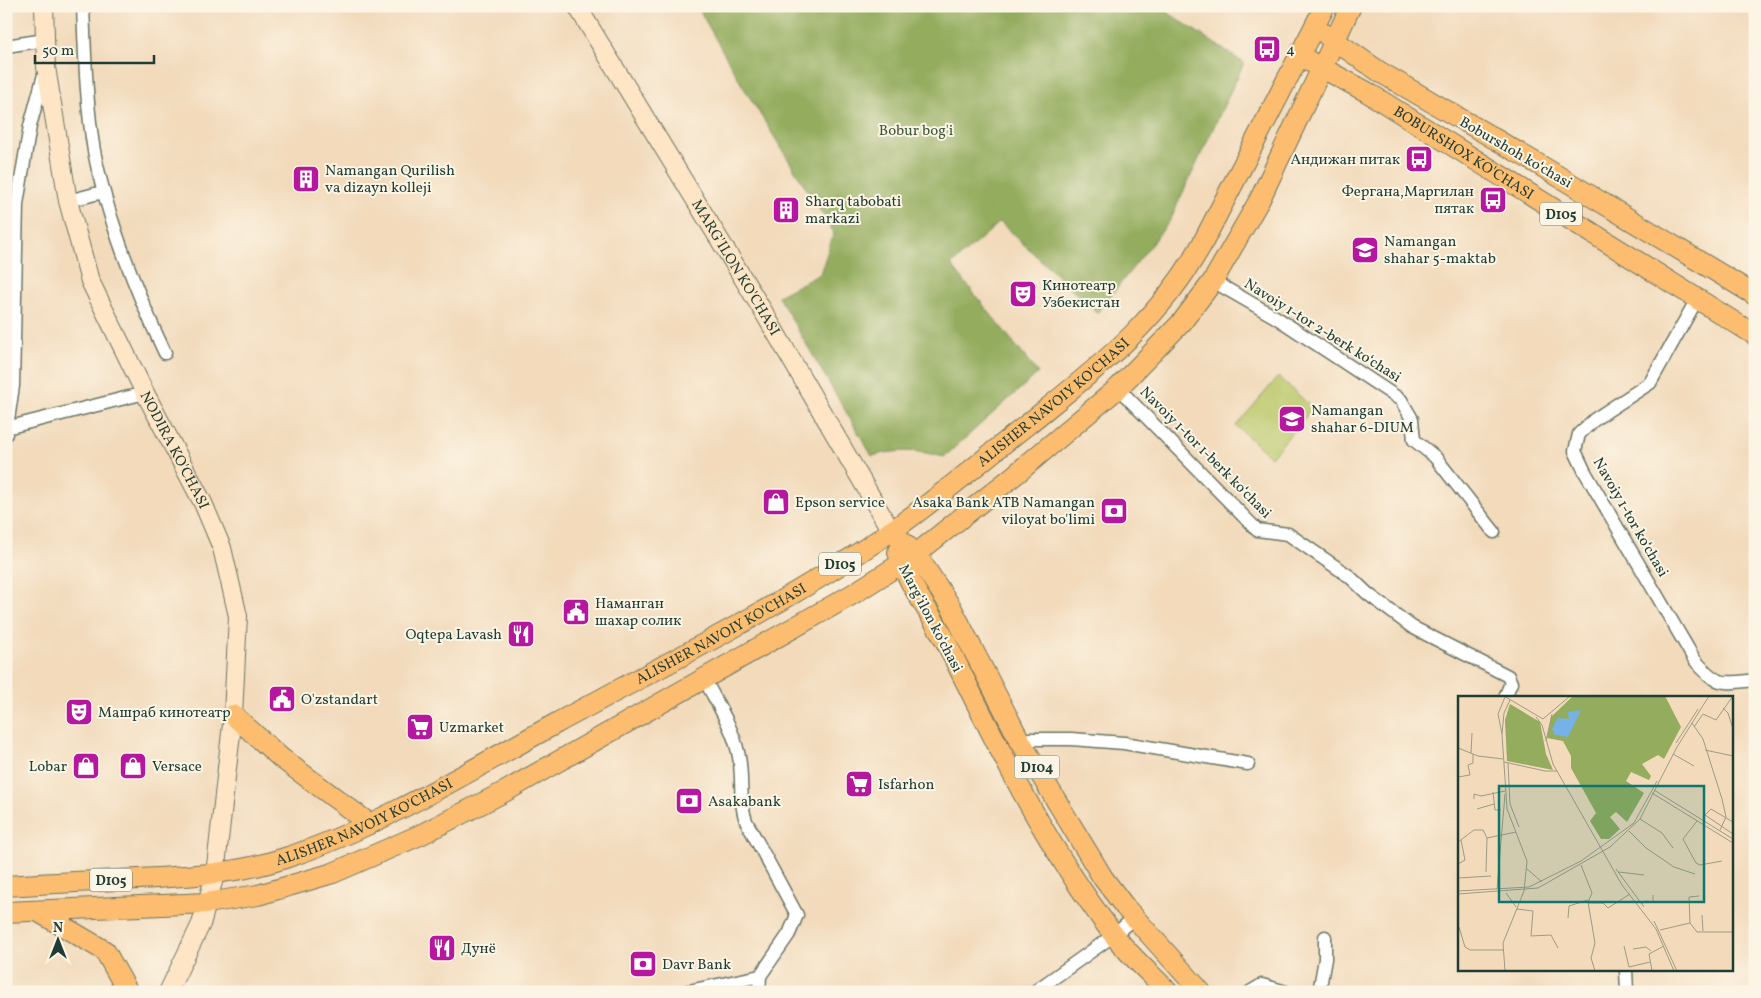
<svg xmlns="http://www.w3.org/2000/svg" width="1761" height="998" font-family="Vollkorn,serif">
<rect width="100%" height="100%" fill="#fcf5e5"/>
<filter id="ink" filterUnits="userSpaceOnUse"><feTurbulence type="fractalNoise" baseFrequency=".02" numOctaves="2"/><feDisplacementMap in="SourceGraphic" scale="10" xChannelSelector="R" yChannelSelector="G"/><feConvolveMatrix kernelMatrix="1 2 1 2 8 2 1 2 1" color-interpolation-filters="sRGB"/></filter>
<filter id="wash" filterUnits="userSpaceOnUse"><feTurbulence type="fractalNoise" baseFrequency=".0096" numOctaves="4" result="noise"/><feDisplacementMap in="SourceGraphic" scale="20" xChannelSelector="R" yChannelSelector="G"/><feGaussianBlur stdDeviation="1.12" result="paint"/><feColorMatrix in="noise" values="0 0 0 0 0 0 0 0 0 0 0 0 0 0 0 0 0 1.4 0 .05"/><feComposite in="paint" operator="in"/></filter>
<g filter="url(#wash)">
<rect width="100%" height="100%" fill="#f2dabb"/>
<path fill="#bac769" stroke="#6c824e" d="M 1278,377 L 1313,408 L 1271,457 L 1236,426 Z"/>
<path fill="#93ac5d" stroke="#597448" d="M 697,6 L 1158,6 L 1244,63 L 1169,222 L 1097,313 L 1000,222 L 951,265 L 1038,373 L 944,457 C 918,450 898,449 872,456 L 778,296 L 820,274 L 834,233 L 742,85 Z"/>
</g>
<g filter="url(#ink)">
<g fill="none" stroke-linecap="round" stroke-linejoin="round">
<g stroke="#697463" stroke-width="15">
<path id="street" d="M 83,6 C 85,55 86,103 94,151 C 107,217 136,292 165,353
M 6,46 L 45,40
M 68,201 L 103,192
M 1213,281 L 1277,318 L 1401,400 L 1412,419 L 1414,440 L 1435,457 L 1494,532
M 1697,299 L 1650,383 L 1595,419 L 1579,434 L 1575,451 L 1585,472 L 1694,659 C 1717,686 1720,684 1755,680
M 1118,388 L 1257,530 L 1288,534 L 1349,576 L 1368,594 L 1412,627 L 1508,676 L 1511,683 L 1505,697
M 6,428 L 145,393
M 6,434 L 13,386 L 17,204 L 30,126 L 45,71
M 704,678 C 716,702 732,726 738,752 C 744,776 738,799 746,821 L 797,915 L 789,934 L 760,976 L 759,992
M 1019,739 L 1071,739 L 1124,743 L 1248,764
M 1626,969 L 1627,992
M 684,992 L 760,976
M 1034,992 L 1114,935 L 1135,917
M 1250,992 L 1262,985 L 1286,992
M 1319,992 L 1325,959 L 1325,937"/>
</g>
<g stroke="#697463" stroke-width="20">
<g id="secondary">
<path id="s1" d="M 44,6 L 46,67 L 68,201 L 90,281 L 145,393 L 203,503 L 222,548 L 238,616 L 233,715 L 215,875 L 201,924 L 168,992"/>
<path id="s2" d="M 577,6 L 763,311 L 891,531"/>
</g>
</g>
<g stroke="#697463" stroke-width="22">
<g id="primary">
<path d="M 1325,34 L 1380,72 L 1543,167 L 1755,295"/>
<path id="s3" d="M 1309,61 L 1367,92 L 1755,335"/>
<path d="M 891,531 L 916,554 L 951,607 L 1019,739 L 1103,878 L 1125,907 L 1201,992"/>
<path d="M 898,552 C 906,582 931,613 946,642 C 996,743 1044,844 1113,934 C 1129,955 1150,973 1168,992"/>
<path d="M 233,715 L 281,758 L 370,824"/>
<path id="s4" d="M 6,886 C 51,883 95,881 139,879 C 189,876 237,874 285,858 C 377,828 469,771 555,724 C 667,663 784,605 890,532 C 938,499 982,460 1028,424 C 1097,368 1158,323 1202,244 L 1325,6"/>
<path d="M 37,911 L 105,951 L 128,992"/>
<path d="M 6,912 L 207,903 L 258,895 L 333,873 L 420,835 L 506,791 L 853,594 L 916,554 L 1016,474 L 1118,388 L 1182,322 L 1213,281 L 1260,199 L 1351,6"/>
</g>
</g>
<use href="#street" stroke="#fff" stroke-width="12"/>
<use href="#secondary" stroke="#fee5c5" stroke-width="18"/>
<use href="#primary" stroke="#fcbd6f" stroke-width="20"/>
</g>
</g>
<defs>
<g id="bus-square" transform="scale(1.4375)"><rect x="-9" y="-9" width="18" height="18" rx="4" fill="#b5179e" stroke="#fcf5e5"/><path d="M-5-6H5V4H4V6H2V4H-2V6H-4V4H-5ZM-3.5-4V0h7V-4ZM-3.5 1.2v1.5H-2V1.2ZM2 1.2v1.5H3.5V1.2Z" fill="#fff"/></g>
<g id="building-square" transform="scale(1.4375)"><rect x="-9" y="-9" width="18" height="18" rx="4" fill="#b5179e" stroke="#fcf5e5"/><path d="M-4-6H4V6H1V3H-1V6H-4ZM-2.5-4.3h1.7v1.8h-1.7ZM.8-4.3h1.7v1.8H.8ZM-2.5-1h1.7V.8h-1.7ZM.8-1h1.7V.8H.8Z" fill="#fff"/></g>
<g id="school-square" transform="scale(1.4375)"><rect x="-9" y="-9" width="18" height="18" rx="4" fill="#b5179e" stroke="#fcf5e5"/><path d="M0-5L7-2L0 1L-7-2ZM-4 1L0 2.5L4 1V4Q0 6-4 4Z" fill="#fff"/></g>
<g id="theatre-square" transform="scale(1.4375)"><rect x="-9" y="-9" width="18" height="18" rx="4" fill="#b5179e" stroke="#fcf5e5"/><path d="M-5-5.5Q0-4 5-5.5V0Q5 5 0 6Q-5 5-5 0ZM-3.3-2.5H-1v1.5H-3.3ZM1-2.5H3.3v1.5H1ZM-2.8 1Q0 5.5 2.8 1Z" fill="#fff"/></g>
<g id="shop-square" transform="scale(1.4375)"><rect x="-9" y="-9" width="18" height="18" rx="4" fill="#b5179e" stroke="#fcf5e5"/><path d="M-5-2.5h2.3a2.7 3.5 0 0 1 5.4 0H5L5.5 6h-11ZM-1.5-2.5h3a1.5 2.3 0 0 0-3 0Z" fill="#fff"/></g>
<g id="bank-square" transform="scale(1.4375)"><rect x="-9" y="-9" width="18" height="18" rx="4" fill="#b5179e" stroke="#fcf5e5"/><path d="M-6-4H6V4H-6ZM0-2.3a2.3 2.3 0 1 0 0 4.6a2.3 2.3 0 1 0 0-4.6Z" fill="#fff"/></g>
<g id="civic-square" transform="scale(1.4375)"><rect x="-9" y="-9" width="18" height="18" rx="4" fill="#b5179e" stroke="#fcf5e5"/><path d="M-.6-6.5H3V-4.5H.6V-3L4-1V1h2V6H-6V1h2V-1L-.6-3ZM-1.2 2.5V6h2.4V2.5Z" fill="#fff"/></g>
<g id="restaurant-square" transform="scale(1.4375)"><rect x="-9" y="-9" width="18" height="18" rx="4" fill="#b5179e" stroke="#fcf5e5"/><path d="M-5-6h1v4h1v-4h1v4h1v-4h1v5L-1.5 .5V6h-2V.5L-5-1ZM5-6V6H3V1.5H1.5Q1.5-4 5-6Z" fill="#fff"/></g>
<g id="supermarket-square" transform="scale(1.4375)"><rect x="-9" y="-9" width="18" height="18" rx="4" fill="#b5179e" stroke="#fcf5e5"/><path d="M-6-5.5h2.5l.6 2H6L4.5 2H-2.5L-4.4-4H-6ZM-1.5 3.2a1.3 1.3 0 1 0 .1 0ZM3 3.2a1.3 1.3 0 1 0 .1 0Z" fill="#fff"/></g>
</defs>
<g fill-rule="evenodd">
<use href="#bus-square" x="1267" y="49"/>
<use href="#bus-square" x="1419" y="159"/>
<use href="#building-square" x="306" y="179"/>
<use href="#bus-square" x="1493" y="200"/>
<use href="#building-square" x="786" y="210"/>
<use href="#school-square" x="1365" y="250"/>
<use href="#theatre-square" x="1023" y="294"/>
<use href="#school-square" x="1292" y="419"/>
<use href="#shop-square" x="776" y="502"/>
<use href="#bank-square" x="1114" y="511"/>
<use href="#civic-square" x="576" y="612"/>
<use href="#restaurant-square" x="521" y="634"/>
<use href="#civic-square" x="282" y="699"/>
<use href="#theatre-square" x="79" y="712"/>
<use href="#supermarket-square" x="420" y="727"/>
<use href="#shop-square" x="86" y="766"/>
<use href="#shop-square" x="133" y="766"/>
<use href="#supermarket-square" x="859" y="784"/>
<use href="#bank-square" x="689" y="801"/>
<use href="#restaurant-square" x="442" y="948"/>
<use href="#bank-square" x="643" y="964"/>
</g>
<g text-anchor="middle" stroke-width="4" stroke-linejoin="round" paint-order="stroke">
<g fill="#fcf5e5" stroke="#617469" stroke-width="1">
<rect x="1540" y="202.5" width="42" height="23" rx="4"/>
<rect x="819" y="552.5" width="42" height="23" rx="4"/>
<rect x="1014.5" y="755.5" width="45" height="23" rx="4"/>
<rect x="90" y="868.5" width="42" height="23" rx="4"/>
</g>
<g font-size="14" font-weight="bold" fill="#1f3d34">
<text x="1561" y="219">D105</text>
<text x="840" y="569">D105</text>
<text x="1037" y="772">D104</text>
<text x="111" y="885">D105</text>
</g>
<g font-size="15" fill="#1f3d34" stroke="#fcf5e5" text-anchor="start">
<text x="1286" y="54">4</text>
<text x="1400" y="164" text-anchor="end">Андижан питак</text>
<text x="325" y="175">Namangan Qurilish<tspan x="325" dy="17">va dizayn kolleji</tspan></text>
<text x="1474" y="196" text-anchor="end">Фергана,Маргилан<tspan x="1474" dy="17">пятак</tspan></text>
<text x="805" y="206">Sharq tabobati<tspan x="805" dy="17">markazi</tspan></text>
<text x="1384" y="246">Namangan<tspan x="1384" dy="17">shahar 5-maktab</tspan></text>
<text x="1042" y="290">Кинотеатр<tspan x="1042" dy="17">Узбекистан</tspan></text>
<text x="1311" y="415">Namangan<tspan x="1311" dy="17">shahar 6-DIUM</tspan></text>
<text x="795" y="507">Epson service</text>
<text x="1095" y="507" text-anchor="end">Asaka Bank ATB Namangan<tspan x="1095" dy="17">viloyat bo'limi</tspan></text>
<text x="595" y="608">Наманган<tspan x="595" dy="17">шахар солик</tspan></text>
<text x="502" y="639" text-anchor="end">Oqtepa Lavash</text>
<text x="301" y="704">O'zstandart</text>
<text x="98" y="717">Машраб кинотеатр</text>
<text x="439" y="732">Uzmarket</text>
<text x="67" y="771" text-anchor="end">Lobar</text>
<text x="152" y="771">Versace</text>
<text x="878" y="789">Isfarhon</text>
<text x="708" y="806">Asakabank</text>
<text x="461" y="953">Дунё</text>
<text x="662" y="969">Davr Bank</text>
</g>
<g font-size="15" fill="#3e593f" stroke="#fcf5e5">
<text x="916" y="135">Bobur bog'i</text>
</g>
<g font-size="15" fill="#1f3d34" stroke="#fcf5e5">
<text transform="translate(1516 152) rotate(30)" y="5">Boburshoh koʻchasi</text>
<text dy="5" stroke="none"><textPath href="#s3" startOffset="180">BOBURSHOX KO'CHASI</textPath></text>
<text dy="5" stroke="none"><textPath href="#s2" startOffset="306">MARG'ILON KO'CHASI</textPath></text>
<text transform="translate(1323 330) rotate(32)" y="5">Navoiy 1-tor 2-berk koʻchasi</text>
<text dy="5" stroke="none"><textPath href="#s4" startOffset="1178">ALISHER NAVOIY KO'CHASI</textPath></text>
<text dy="5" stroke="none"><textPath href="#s1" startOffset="469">NODIRA KO'CHASI</textPath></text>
<text transform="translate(1206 452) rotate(45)" y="5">Navoiy 1-tor 1-berk koʻchasi</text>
<text transform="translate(1631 517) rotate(60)" y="5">Navoiy 1-tor koʻchasi</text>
<text transform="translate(931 618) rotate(62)" y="5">Margʻilon koʻchasi</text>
<text dy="5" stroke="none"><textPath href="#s4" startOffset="772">ALISHER NAVOIY KO'CHASI</textPath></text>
<text dy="5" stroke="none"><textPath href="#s4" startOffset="368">ALISHER NAVOIY KO'CHASI</textPath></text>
</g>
</g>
<g transform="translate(1458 696)">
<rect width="275" height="275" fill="#f2dabb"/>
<path d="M 115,0 L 207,0 L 223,31 L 206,63 L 200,59 L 184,68 L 193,80 L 191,84 L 173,76 L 168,85 L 186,97 L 169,126 L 158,116 L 152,121 L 162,133 L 151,143 L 143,143 L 132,125 L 138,117 L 113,72 L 113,60 L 105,45 L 89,42 L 93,21 ZM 52,8 L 82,26 L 88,58 L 95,74 L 49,65 L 47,24 Z" fill="#93ac5d"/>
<path d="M 123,14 L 110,41 L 97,39 L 94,33 L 100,22 L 111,23 L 110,16 Z" fill="#74b2e7"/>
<path fill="none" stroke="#9e9b85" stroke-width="1" d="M 46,0 L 85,23 L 112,0M 47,1 L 40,18 L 44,38 L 46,17 L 52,4M 265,12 L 270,17 L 275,33M 78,21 L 84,29 L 95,68 L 164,189 L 198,233 L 216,275M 234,27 L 245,43 L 264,103 L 268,121 L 262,134M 236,31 L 245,18 L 258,24 L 275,0M 44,38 L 49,113 L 69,165 L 66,195 L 45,247 L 47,275M 88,45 L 94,18M 218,47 L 240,13M 0,52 L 20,60 L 45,63M 247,54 L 275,60M 13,57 L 14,37M 215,58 L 236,70M 46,66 L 87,75 L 99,75M 50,67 L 52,108 L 61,131M 0,81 L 12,79 L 10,69 L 15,67 L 15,58M 196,94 L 275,143M 35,96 L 37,114 L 43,114M 194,97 L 275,147M 16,103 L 16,98 L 23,100 L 47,95M 19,113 L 36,108M 182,123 L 204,137 L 215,152M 239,125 L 225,143 L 238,167 L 242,169 L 264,165M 275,126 L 253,113 L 247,119 L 275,138M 171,135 L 188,152 L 216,171 L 237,178M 0,146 L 16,134 L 25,134 L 29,142 L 58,136M 0,168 L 7,164 L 3,144M 123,169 L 134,197 L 130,206 L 137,247 L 133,262 L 137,275M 69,173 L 84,186M 158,173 L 186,211M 28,176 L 29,142M 161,176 L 186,179M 0,182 L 33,180M 39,193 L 47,98M 0,195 L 71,191 L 123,165 L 176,127 L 199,85M 48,197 L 58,211M 0,198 L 80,192 L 152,151 L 182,123 L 219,51 L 251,0M 130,207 L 145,207 L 150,212 L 172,198M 183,208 L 188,205 L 195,206 L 195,199M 59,213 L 75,215 L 73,240 L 93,239 L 100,252M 0,215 L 0,231M 244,219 L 245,235M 110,222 L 111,210 L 130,204M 196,225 L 219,275M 232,227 L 231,201 L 241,200M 1,231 L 7,251 L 12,254 L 45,254M 202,234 L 232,227 L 239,236 L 275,236M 166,250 L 171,271 L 192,266M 175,253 L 188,251 L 193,255M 194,275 L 191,258 L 206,250"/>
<path fill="#0f766e" fill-opacity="0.15" stroke="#0f766e" stroke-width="2.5" d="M 41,90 L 246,90 L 246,206 L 41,206 Z"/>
<rect width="275" height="275" fill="none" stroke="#1f3d34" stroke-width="2.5"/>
</g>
<rect width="1761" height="998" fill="none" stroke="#fcf5e5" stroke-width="25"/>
<g transform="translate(58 940)" stroke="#fcf5e5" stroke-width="4" paint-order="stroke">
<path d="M0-4L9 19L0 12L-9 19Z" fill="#1f3d34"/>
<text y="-8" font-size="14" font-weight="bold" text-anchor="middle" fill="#1f3d34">N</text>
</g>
<path d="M35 55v8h119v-8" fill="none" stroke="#1f3d34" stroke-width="2.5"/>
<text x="42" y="55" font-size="15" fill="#1f3d34" stroke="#fcf5e5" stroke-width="4" paint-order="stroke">50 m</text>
</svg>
